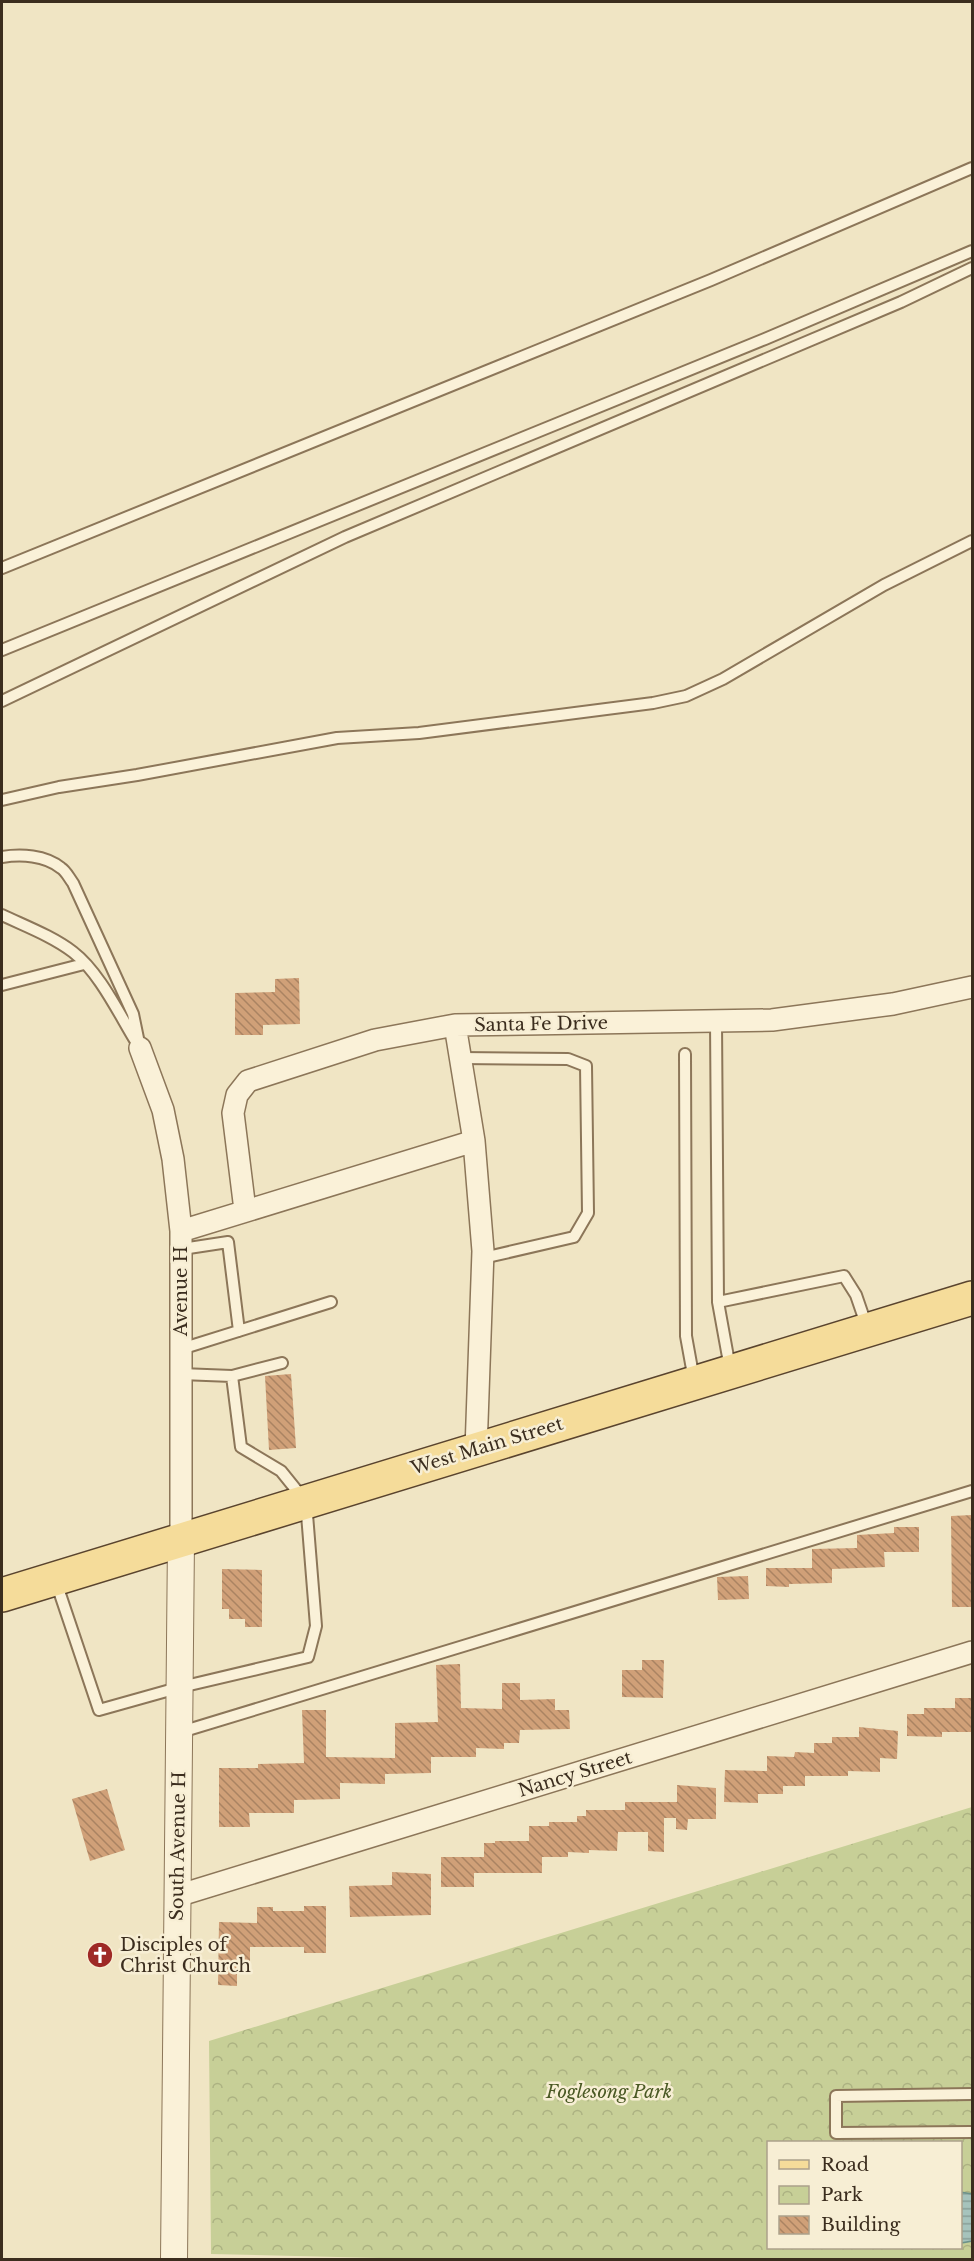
<svg xmlns="http://www.w3.org/2000/svg" width="974" height="2261" font-family="'Libre Baskerville',serif">
<defs>
<pattern id="park-crowns" width="20" height="18" patternUnits="userSpaceOnUse" patternTransform="scale(1.5)"><rect width="20" height="18" fill="#c7cf97"/><path d="M2 6a3 3 0 1 1 6 0M12 15a3 3 0 1 1 6 0" fill="none" stroke="#acb282"/></pattern>
<pattern id="water-rules" width="6" height="5" patternUnits="userSpaceOnUse" patternTransform="scale(1.5)"><rect width="6" height="5" fill="#a6c3bc"/><path d="M0 2.5h6" fill="none" stroke="#889f98"/></pattern>
<pattern id="building-back-hatch" width="6" height="6" patternUnits="userSpaceOnUse" patternTransform="scale(1.5)"><rect width="6" height="6" fill="#d0a078"/><path d="M-1 5l2 2M0 0l6 6M5-1l2 2" fill="none" stroke="#aa8362"/></pattern>
</defs>
<rect width="100%" height="100%" fill="#f0e5c4"/>
<path fill="url(#park-crowns)" fill-rule="evenodd" d="M 972,1807 L 972,2259 L 463,2260 L 211,2254 L 209,2041 ZM 768,2142 L 960,2142 L 960,2248 L 768,2248 Z"/>
<path fill="url(#water-rules)" stroke="#6c928a" stroke-width="1.5" d="M 960,2192 L 972,2194 L 972,2241 L 961,2243 Z"/>
<path fill="url(#building-back-hatch)" d="M 299,978 L 300,1024 L 263,1025 L 263,1035 L 235,1035 L 235,993 L 275,992 L 275,979 Z
M 291,1374 L 296,1448 L 269,1450 L 265,1376 Z
M 972,1515 L 972,1607 L 952,1607 L 951,1516 Z
M 894,1527 L 919,1527 L 919,1552 L 884,1552 L 885,1567 L 832,1569 L 832,1583 L 789,1584 L 789,1587 L 766,1586 L 766,1568 L 812,1568 L 812,1549 L 857,1548 L 857,1535 L 894,1533 Z
M 222,1569 L 262,1570 L 262,1627 L 245,1627 L 245,1619 L 229,1619 L 229,1609 L 222,1609 Z
M 748,1576 L 749,1599 L 718,1600 L 717,1577 Z
M 642,1660 L 664,1660 L 663,1698 L 622,1697 L 622,1670 L 642,1670 Z
M 460,1664 L 461,1708 L 502,1709 L 502,1683 L 520,1683 L 520,1700 L 555,1699 L 555,1710 L 569,1710 L 570,1729 L 520,1730 L 519,1743 L 504,1743 L 504,1749 L 476,1748 L 476,1757 L 431,1757 L 431,1773 L 385,1774 L 385,1784 L 340,1783 L 340,1799 L 294,1800 L 294,1813 L 249,1813 L 250,1827 L 219,1827 L 219,1768 L 258,1768 L 258,1764 L 304,1763 L 302,1710 L 326,1710 L 326,1757 L 395,1758 L 395,1723 L 438,1722 L 436,1665 Z
M 955,1698 L 972,1698 L 971,1732 L 942,1732 L 942,1737 L 907,1736 L 907,1714 L 924,1714 L 924,1708 L 955,1708 Z
M 859,1727 L 898,1731 L 897,1759 L 880,1758 L 880,1772 L 848,1771 L 848,1776 L 805,1776 L 805,1786 L 783,1786 L 783,1794 L 758,1794 L 758,1803 L 724,1802 L 725,1770 L 767,1771 L 767,1756 L 794,1757 L 795,1752 L 814,1753 L 814,1743 L 832,1743 L 832,1737 L 859,1737 Z
M 677,1785 L 716,1788 L 716,1819 L 688,1819 L 687,1830 L 676,1829 L 676,1818 L 664,1818 L 664,1852 L 648,1851 L 648,1832 L 618,1832 L 617,1851 L 589,1850 L 589,1853 L 568,1852 L 568,1857 L 542,1857 L 542,1873 L 474,1873 L 474,1887 L 441,1887 L 441,1857 L 484,1857 L 484,1843 L 495,1843 L 495,1841 L 529,1841 L 529,1826 L 549,1826 L 549,1822 L 577,1822 L 577,1816 L 586,1816 L 586,1810 L 625,1810 L 625,1802 L 677,1802 Z
M 107,1789 L 125,1850 L 90,1861 L 72,1799 Z
M 392,1872 L 431,1874 L 431,1915 L 350,1917 L 349,1886 L 392,1885 Z
M 304,1906 L 326,1906 L 326,1953 L 304,1953 L 304,1947 L 250,1947 L 250,1962 L 237,1962 L 237,1986 L 218,1985 L 219,1922 L 257,1923 L 257,1907 L 273,1907 L 273,1911 L 304,1911 Z"/>
<g fill="none" stroke-linecap="round" stroke-linejoin="round">
<g stroke="#8c7659" stroke-width="14">
<path id="service" d="M 2,568 L 711,280 L 972,168
M 2,650 L 765,339 L 972,251
M 2,701 L 345,537 L 901,302 L 972,268
M 2,800 L 59,787 L 137,775 L 337,738 L 419,733 L 653,703 L 686,696 L 723,679 L 884,585 L 972,541
M 2,857 C 21,854 45,855 61,868 C 66,871 69,878 73,883 L 133,1014 L 140,1048
M 2,915 C 25,926 52,936 73,952 C 99,972 118,1012 135,1040
M 2,985 L 84,964
M 716,1021 L 718,1302 L 730,1368
M 685,1054 L 686,1336 L 694,1380
M 460,1058 L 568,1059 L 586,1066 L 588,1213 L 574,1237 L 483,1258
M 182,1249 L 228,1242 L 239,1331
M 718,1302 L 844,1276 L 856,1295 L 867,1327
M 181,1349 L 331,1302
M 181,1374 L 232,1376 L 282,1363
M 56,1582 L 99,1710 L 181,1687 L 308,1657 L 316,1626 L 306,1502 L 281,1471 L 241,1447 L 232,1376
M 181,1732 L 972,1491
M 972,2094 L 836,2096 L 836,2133 L 972,2132"/>
</g>
<g stroke="#8c7659" stroke-width="24">
<path id="minor" d="M 455,1025 L 474,1141 L 483,1251 L 476,1450
M 140,1048 L 163,1110 L 173,1159 L 181,1231 L 181,1540
M 245,1210 L 233,1113 L 237,1095 L 248,1081 L 375,1040 L 455,1025 L 772,1020 L 893,1004 L 972,987
M 181,1231 L 474,1141
M 177,1896 L 972,1652"/>
</g>
<g stroke="#8c7659" stroke-width="28">
<path id="tertiary" d="M 174,2260 L 181,1540"/>
</g>
<g stroke="#5a442e" stroke-width="36">
<path id="primary" d="M 2,1595 L 972,1298"/>
</g>
<use href="#service" stroke="#faf1d8" stroke-width="10"/>
<use href="#minor" stroke="#faf1d8" stroke-width="21"/>
<use href="#tertiary" stroke="#faf1d8" stroke-width="26"/>
<use href="#primary" stroke="#f5dc9a" stroke-width="33"/>
</g>
<defs>
<g id="church-disc" transform="scale(1.35)"><circle r="9.5" fill="#9e2926" stroke="#f7eed4"/><path d="M-1.2-6h2.4v3.5h3.3v2.4h-3.3V6h-2.4V-.1h-3.3v-2.4h3.3Z" fill="#fff"/></g>
</defs>
<g fill-rule="evenodd">
<use href="#church-disc" x="100" y="1955"/>
</g>
<g text-anchor="middle" stroke-width="5" stroke-linejoin="round" paint-order="stroke">
<g font-size="18" fill="#3b2d1e" stroke="#f7eed4">
<text transform="translate(541 1024) rotate(-1)" y="6">Santa Fe Drive</text>
<text transform="translate(181 1291) rotate(-90)" y="6">Avenue H</text>
<text transform="translate(487 1446) rotate(-17)" y="6">West Main Street</text>
<text transform="translate(575 1774) rotate(-17)" y="6">Nancy Street</text>
<text transform="translate(178 1846) rotate(-89)" y="6">South Avenue H</text>
</g>
<g font-size="18" fill="#3b2d1e" stroke="#f7eed4" text-anchor="start">
<text x="120" y="1951">Disciples of<tspan x="120" dy="21">Christ Church</tspan></text>
</g>
<g font-size="18" font-style="italic" fill="#4a5924" stroke="#f7eed4">
<text x="609" y="2098">Foglesong Park</text>
</g>
</g>
<rect width="974" height="2261" fill="none" stroke="#3b2d1e" stroke-width="6"/>
<rect x="767" y="2141" width="195" height="108" fill="#f7eed4" stroke="#aca18b" stroke-width="1.5"/>
<rect x="779" y="2160" width="30" height="9" fill="#f5dc9a" stroke="#aca18b" stroke-width="1.5"/>
<text x="821" y="2171" font-size="18" fill="#3b2d1e">Road</text>
<rect x="779" y="2186" width="30" height="18" fill="url(#park-crowns)" stroke="#aca18b" stroke-width="1.5"/>
<text x="821" y="2201" font-size="18" fill="#3b2d1e">Park</text>
<rect x="779" y="2216" width="30" height="18" fill="url(#building-back-hatch)" stroke="#aca18b" stroke-width="1.5"/>
<text x="821" y="2231" font-size="18" fill="#3b2d1e">Building</text>
</svg>
